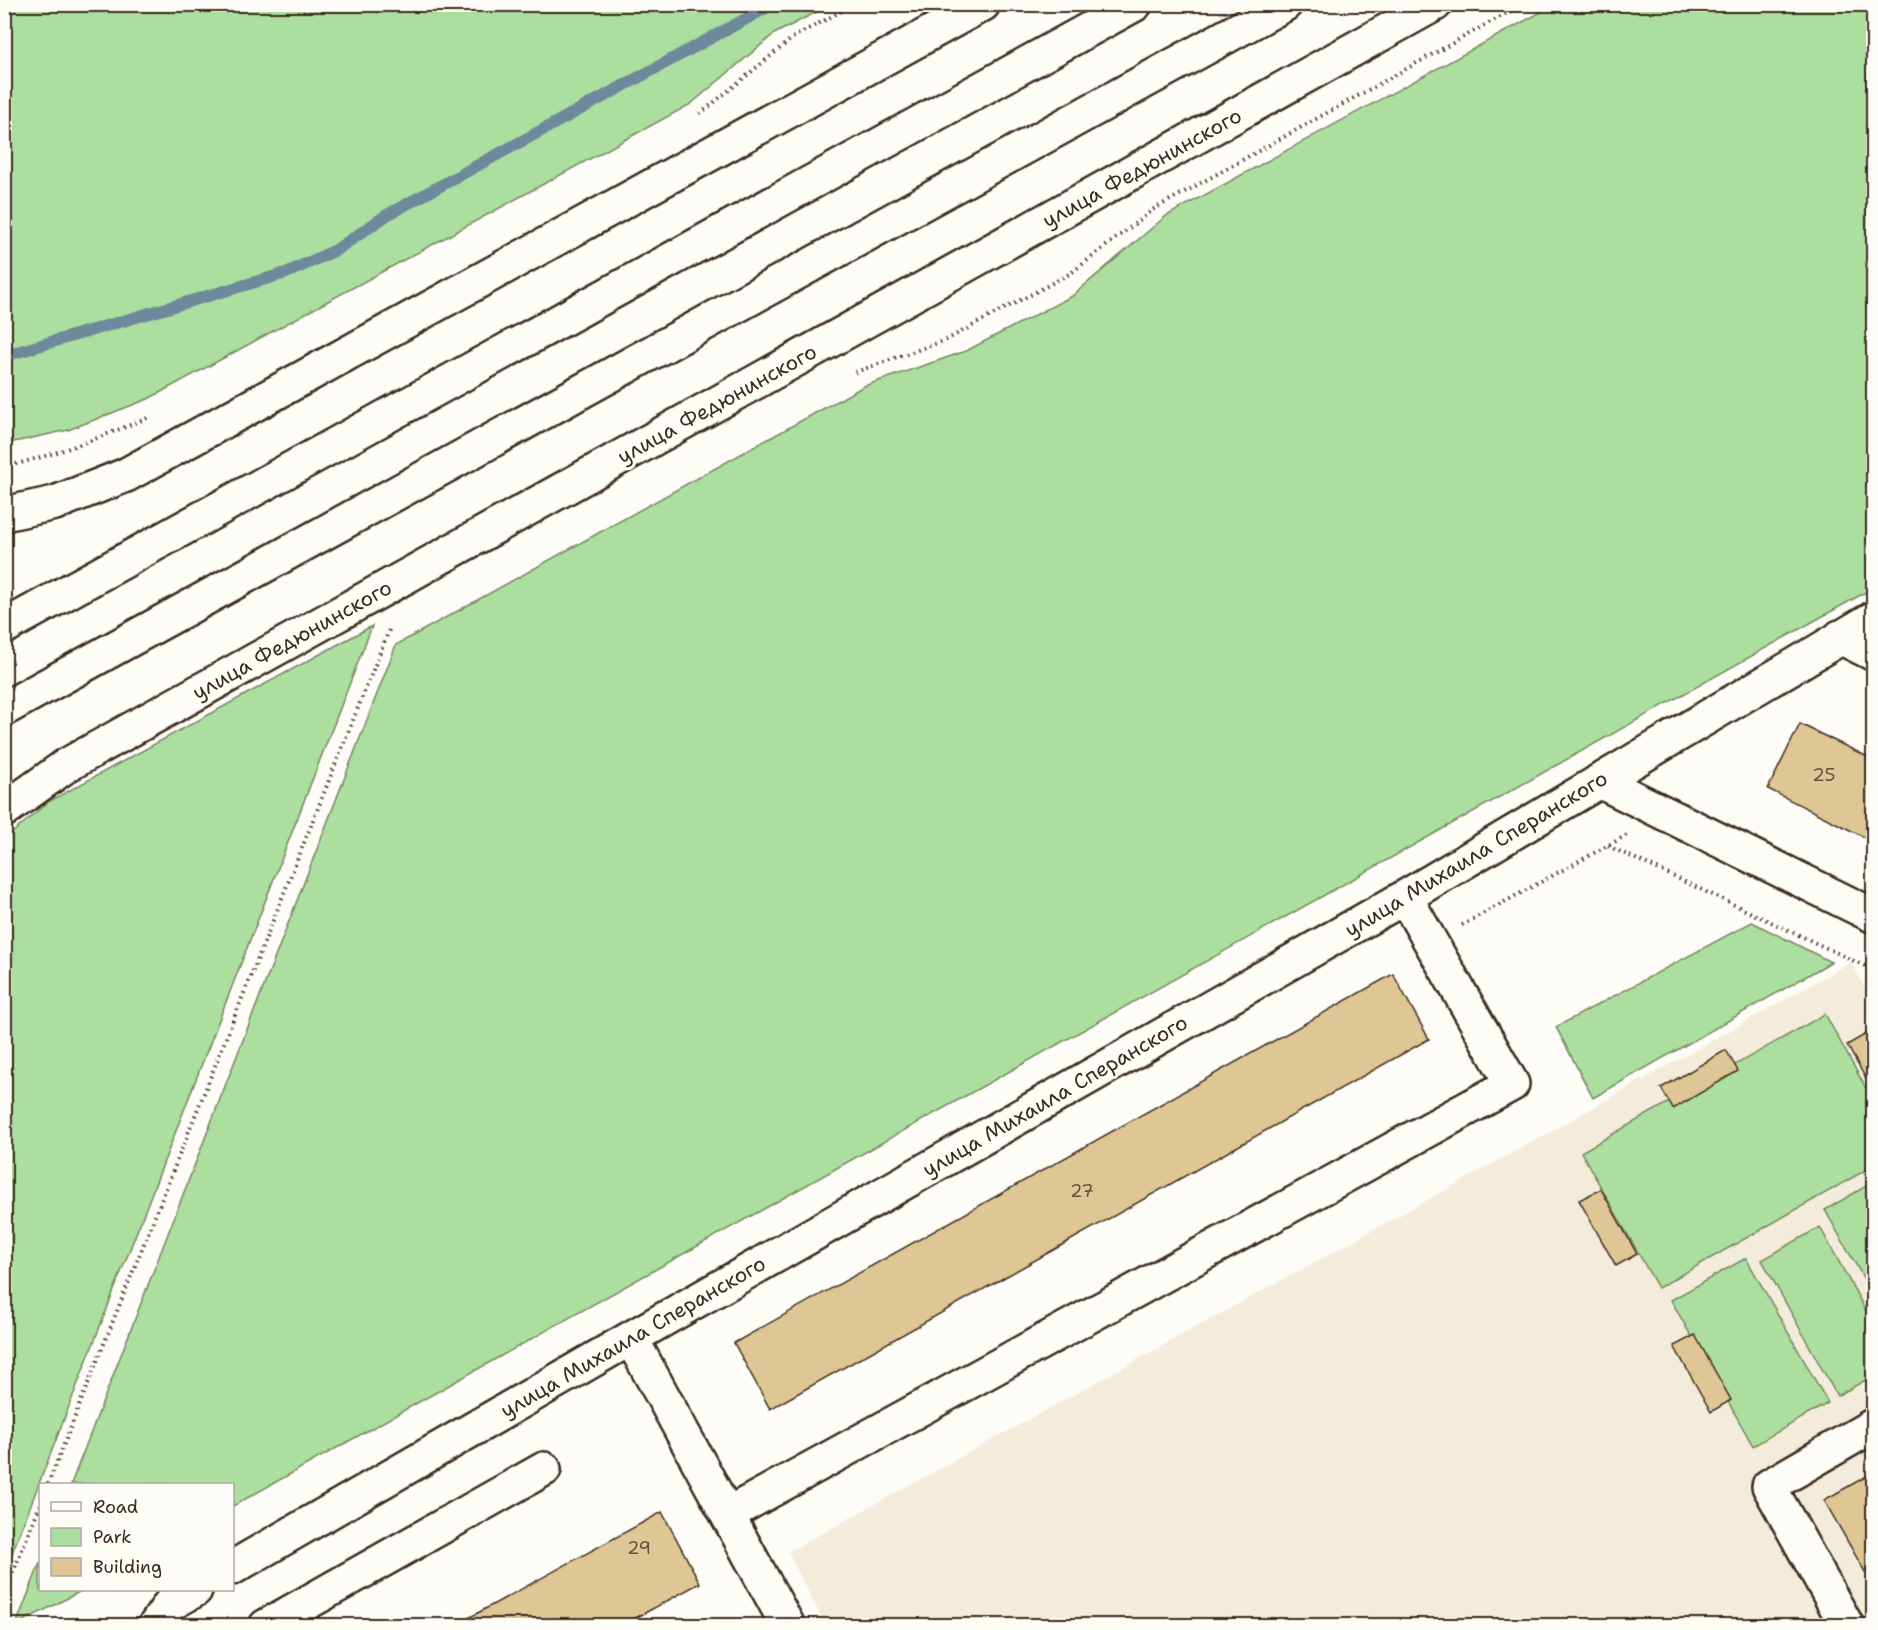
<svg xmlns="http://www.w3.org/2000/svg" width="1878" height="1630" font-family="'Shantell Sans',sans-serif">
<rect width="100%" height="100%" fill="#fdfcf7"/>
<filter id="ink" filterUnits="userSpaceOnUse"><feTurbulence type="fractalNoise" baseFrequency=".0167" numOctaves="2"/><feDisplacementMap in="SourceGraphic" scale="12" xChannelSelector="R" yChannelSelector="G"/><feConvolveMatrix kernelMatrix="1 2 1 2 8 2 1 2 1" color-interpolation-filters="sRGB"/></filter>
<g filter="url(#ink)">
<path fill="#f4ecda" d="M 1851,962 L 1873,1003 L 1873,1625 L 825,1625 L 788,1552 L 1527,1145 Z"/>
<path fill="#acdea0" stroke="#74845f" stroke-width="1.5" d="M 4,5 L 5,4 L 830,5 L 774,34 L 691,104 L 148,399 L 68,430 L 5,444 Z
M 1554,5 L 1873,5 L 1873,588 L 233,1506 L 232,1484 L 71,1484 L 396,645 L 864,386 L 966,351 L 1072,296 L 1166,216 Z
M 372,626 L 5,1571 L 5,839 L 48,802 Z
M 1752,922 L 1831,962 L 1593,1098 L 1556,1027 Z
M 1825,1014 L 1873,1101 L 1873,1166 L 1658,1288 L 1581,1152 Z
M 1873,1182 L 1873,1295 L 1825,1210 Z
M 1820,1227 L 1873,1324 L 1873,1376 L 1837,1396 L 1762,1260 Z
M 1746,1258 L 1828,1403 L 1753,1446 L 1671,1300 Z
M 40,1563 L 40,1590 L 83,1590 L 16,1625 Z"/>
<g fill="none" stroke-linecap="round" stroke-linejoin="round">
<path stroke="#6d899b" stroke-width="12" d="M 4,356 L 286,273 L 336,250 L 387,215 L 773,4"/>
</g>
<path fill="#dfc695" stroke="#3b2a1e" stroke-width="1.5" d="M 1800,724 L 1874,760 L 1874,842 L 1768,789 Z
M 1393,974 L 1429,1039 L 770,1409 L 734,1343 Z
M 1868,1033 L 1874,1043 L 1874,1093 L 1847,1045 Z
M 1726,1050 L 1738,1071 L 1673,1109 L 1661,1088 Z
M 1601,1189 L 1637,1254 L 1616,1266 L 1579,1200 Z
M 1695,1335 L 1731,1400 L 1711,1412 L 1674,1346 Z
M 1874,1472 L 1874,1568 L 1865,1572 L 1824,1500 Z
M 662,1512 L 700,1583 L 621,1626 L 454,1626 Z"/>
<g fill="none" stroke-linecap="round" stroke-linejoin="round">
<g stroke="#3b2a1e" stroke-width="38">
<path id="minor" d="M 1840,637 L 1874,654
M 1599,781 L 1874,916
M 631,1338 L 788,1626
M 728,1514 L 1512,1084 L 1405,897
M 232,1568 L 631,1338 L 1405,897 L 1874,618
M 155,1626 L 170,1604 L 195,1590
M 266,1626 L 544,1469
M 1847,1626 L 1769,1486 L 1874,1425"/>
</g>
<g stroke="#3b2a1e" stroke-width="38">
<path id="major" d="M 4,514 L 55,503 L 126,475 L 983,4
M 4,810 L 67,765 L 1435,4"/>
</g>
<g stroke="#3b2a1e" stroke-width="38">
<path id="highway" d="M 4,627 L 1135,4
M 4,709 L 1285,4"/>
</g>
<path stroke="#3b2a1e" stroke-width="4" stroke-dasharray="1.5 4.5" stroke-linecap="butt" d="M 700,114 L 795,36 L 855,4
M 855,372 L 946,340 L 1071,273 L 1154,209 L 1523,4
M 4,467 C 55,455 102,437 149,417
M 1608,846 L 1865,966 L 1874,980
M 1462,925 L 1627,835
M 1865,966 L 1874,961
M 48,1484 L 389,630
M 4,1595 L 40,1505"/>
<use href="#minor" stroke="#fdfcf7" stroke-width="33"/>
<use href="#major" stroke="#fdfcf7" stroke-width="33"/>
<use href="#highway" stroke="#fdfcf7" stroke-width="33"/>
</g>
</g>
<g text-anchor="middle" stroke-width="6" stroke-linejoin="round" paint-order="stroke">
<g font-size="18" fill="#64513c">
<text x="1824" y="781">25</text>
<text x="1082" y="1197">27</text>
<text x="639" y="1554">29</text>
</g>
<g font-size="21" fill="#3b2a1e" stroke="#fdfcf7">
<text transform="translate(1142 168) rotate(-29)" y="7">улица Федюнинского</text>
<text transform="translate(717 404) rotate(-29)" y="7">улица Федюнинского</text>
<text transform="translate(292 640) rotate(-29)" y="7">улица Федюнинского</text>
<text transform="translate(1476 854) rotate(-31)" y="7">улица Михаила Сперанского</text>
<text transform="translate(1055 1096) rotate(-30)" y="7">улица Михаила Сперанского</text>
<text transform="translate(633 1337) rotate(-30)" y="7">улица Михаила Сперанского</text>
</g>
</g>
<rect width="1878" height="1630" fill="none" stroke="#fdfcf7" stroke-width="24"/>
<rect x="12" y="12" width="1854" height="1606" fill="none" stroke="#3b2a1e" stroke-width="2" filter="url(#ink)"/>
<rect x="39" y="1483" width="195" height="108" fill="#fdfcf7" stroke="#afa8a0" stroke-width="1.5"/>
<rect x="51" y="1502" width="30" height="9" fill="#fdfcf7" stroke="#afa8a0" stroke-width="1.5"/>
<text x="93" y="1513" font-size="18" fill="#3b2a1e">Road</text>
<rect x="51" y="1528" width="30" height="18" fill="#acdea0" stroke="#afa8a0" stroke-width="1.5"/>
<text x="93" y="1543" font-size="18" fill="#3b2a1e">Park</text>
<rect x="51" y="1558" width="30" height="18" fill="#dfc695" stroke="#afa8a0" stroke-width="1.5"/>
<text x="93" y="1573" font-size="18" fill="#3b2a1e">Building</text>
</svg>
